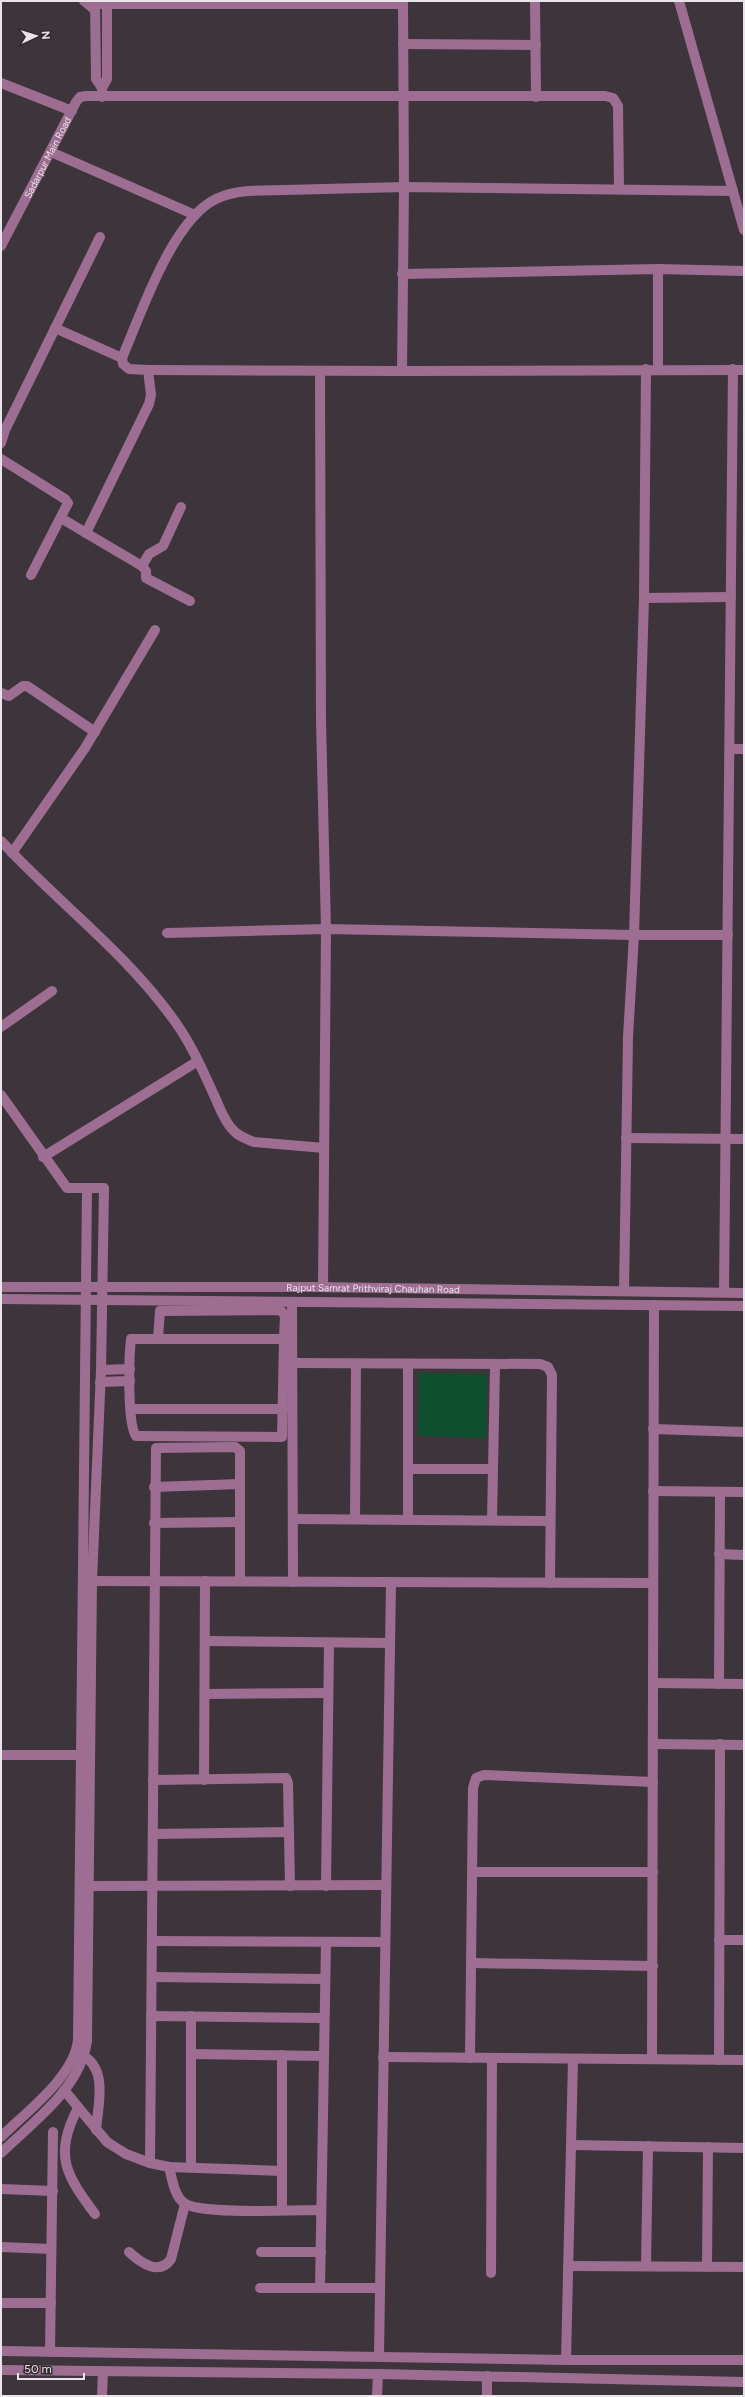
<svg xmlns="http://www.w3.org/2000/svg" width="745" height="2397" font-family="Figtree,sans-serif">
<rect width="100%" height="100%" fill="#3d353b"/>
<path fill="#0d4f2f" d="M 419,1373 L 487,1374 L 486,1438 L 418,1436 Z"/>
<g fill="none" stroke-linecap="round" stroke-linejoin="round">
<g stroke="#9d6e92" stroke-width="10">
<path d="M 84,1 L 95,10"/>
<path d="M 95,1 L 96,79 L 102,88 L 102,97"/>
<path d="M 403,1 L 404,187 L 402,371 L 744,370"/>
<path d="M 535,1 L 536,97"/>
<path d="M 679,1 L 744,230"/>
<path d="M 95,4 L 403,4"/>
<path d="M 403,44 L 536,45"/>
<path d="M 1,83 L 72,111"/>
<path d="M 102,88 L 107,79 L 107,1"/>
<path d="M 51,152 L 195,215"/>
<path id="s1" d="M 1,246 L 76,102 L 80,97 L 86,96 L 605,96 L 613,98 L 618,106 L 619,189"/>
<path d="M 658,269 L 658,369"/>
<path d="M 402,274 L 658,269 L 744,271"/>
<path d="M 55,328 L 122,358"/>
<path d="M 148,370 L 402,371"/>
<path d="M 320,372 L 321,721 L 326,929 L 323,1287"/>
<path d="M 1,443 L 5,430 L 100,237"/>
<path d="M 1,459 L 65,499 L 68,503 L 31,575"/>
<path d="M 61,518 L 86,533"/>
<path d="M 142,566 L 149,554 L 163,546 L 181,507"/>
<path d="M 644,598 L 731,597"/>
<path d="M 190,601 L 146,578 L 146,571 L 142,566 L 86,533 L 149,404 L 151,395 L 148,370 L 129,369 L 123,364 L 122,358 C 141,314 172,220 216,199 C 226,194 237,192 248,191 L 404,187 L 733,191"/>
<path d="M 1,693 L 9,696 L 23,686 L 27,686 L 95,732"/>
<path d="M 730,749 L 744,749"/>
<path d="M 1,841 C 58,903 127,953 176,1023 C 191,1044 202,1069 213,1093 C 219,1105 223,1120 233,1130 C 238,1136 246,1139 254,1142 L 324,1148"/>
<path d="M 12,853 L 85,748 L 155,630"/>
<path d="M 167,933 L 326,929 L 634,935 L 728,935"/>
<path d="M 1,1027 L 52,991"/>
<path d="M 1,1095 L 67,1188 L 104,1188 L 101,1370 L 92,1581 L 87,2041 C 80,2089 34,2121 1,2153"/>
<path d="M 626,1138 L 744,1139"/>
<path d="M 43,1157 L 198,1061"/>
<path id="s2" d="M 1,1287 L 313,1287 L 744,1293"/>
<path d="M 624,1291 L 628,1037 L 634,935 L 644,598 L 646,369"/>
<path d="M 724,1292 L 733,369"/>
<path d="M 1,1299 L 744,1306"/>
<path d="M 292,1302 L 293,1582"/>
<path d="M 158,1338 L 160,1311 L 280,1310 L 285,1315 L 284,1339 L 131,1339 C 129,1355 127,1424 136,1436 L 139,1436 L 282,1437 L 284,1339"/>
<path d="M 293,1363 L 540,1364 L 548,1367 L 552,1375 L 550,1583"/>
<path d="M 408,1365 L 408,1520"/>
<path d="M 101,1370 L 130,1369"/>
<path d="M 100,1382 L 130,1381"/>
<path d="M 131,1409 L 284,1409"/>
<path d="M 653,1429 L 744,1432"/>
<path d="M 408,1469 L 493,1469"/>
<path d="M 154,1487 L 240,1484"/>
<path d="M 653,1491 L 744,1492"/>
<path d="M 293,1519 L 550,1521"/>
<path d="M 355,1519 L 356,1364"/>
<path d="M 492,1520 L 495,1366"/>
<path d="M 154,1523 L 240,1522"/>
<path d="M 719,1554 L 744,1555"/>
<path d="M 85,1581 L 653,1583"/>
<path d="M 205,1641 L 390,1643"/>
<path d="M 653,1683 L 744,1684"/>
<path d="M 719,1684 L 720,1492"/>
<path d="M 205,1694 L 328,1693"/>
<path d="M 653,1744 L 744,1745"/>
<path d="M 1,1755 L 87,1755"/>
<path d="M 153,1780 L 286,1778 L 288,1783 L 290,1886"/>
<path d="M 204,1780 L 205,1581"/>
<path d="M 153,1834 L 289,1832"/>
<path d="M 472,1872 L 653,1872"/>
<path d="M 84,1886 L 386,1885"/>
<path d="M 326,1886 L 329,1643"/>
<path d="M 719,1940 L 744,1940"/>
<path d="M 152,1941 L 385,1942"/>
<path d="M 471,1963 L 653,1966"/>
<path d="M 152,1977 L 325,1979"/>
<path d="M 151,2016 L 324,2018"/>
<path d="M 80,2054 C 109,2067 98,2105 96,2130"/>
<path d="M 191,2054 L 324,2056"/>
<path d="M 383,2057 L 744,2060"/>
<path d="M 470,2058 L 473,1788 L 476,1778 L 484,1775 L 653,1782"/>
<path d="M 652,2059 L 654,1305"/>
<path d="M 719,2060 L 720,1744"/>
<path d="M 64,2090 L 107,2142 L 126,2154 L 150,2163 L 169,2167 L 282,2171"/>
<path d="M 78,2108 C 53,2155 66,2175 95,2214"/>
<path d="M 1,2137 C 26,2112 74,2077 78,2040 L 87,1188"/>
<path d="M 571,2145 L 744,2148"/>
<path d="M 150,2163 L 156,1448 L 235,1447 L 240,1451 L 240,1581"/>
<path d="M 169,2167 C 172,2178 174,2196 184,2203 C 199,2215 297,2210 321,2210"/>
<path d="M 191,2167 L 191,2016"/>
<path d="M 1,2189 L 53,2191"/>
<path d="M 282,2210 L 282,2055"/>
<path d="M 1,2247 L 51,2249"/>
<path d="M 129,2252 C 141,2263 159,2276 171,2259 L 185,2204"/>
<path d="M 261,2252 L 321,2252"/>
<path d="M 568,2266 L 744,2267"/>
<path d="M 646,2266 L 648,2146"/>
<path d="M 707,2267 L 708,2147"/>
<path d="M 491,2273 L 492,2058"/>
<path d="M 260,2288 L 380,2288"/>
<path d="M 320,2288 L 326,1942"/>
<path d="M 1,2303 L 51,2303"/>
<path d="M 1,2351 L 566,2360 L 744,2360"/>
<path d="M 50,2352 L 53,2132"/>
<path d="M 379,2356 L 391,1582"/>
<path d="M 566,2360 L 573,2059"/>
<path d="M 1,2370 L 378,2374 L 744,2382"/>
<path d="M 102,2396 L 103,2371"/>
<path d="M 377,2396 L 378,2374"/>
<path d="M 487,2396 L 487,2376"/>
</g>
</g>
<g text-anchor="middle" stroke-width="3" stroke-linejoin="round" paint-order="stroke">
<g font-size="10" fill="#e9e4e8" stroke="#322b30">
<text dy="4" stroke="none"><textPath href="#s1" startOffset="100">Sadarpur Main Road</textPath></text>
<text dy="4" stroke="none"><textPath href="#s2" startOffset="372">Rajput Samrat Prithviraj Chauhan Road</textPath></text>
</g>
</g>
<rect width="745" height="2397" fill="none" stroke="#e9e4e8" stroke-width="4"/>
<g transform="translate(36 36) rotate(86)" stroke="#322b30" stroke-width="3" paint-order="stroke">
<path d="M0-3L7 15L0 10L-7 15Z" fill="#e9e4e8"/>
<text y="-6" font-size="11" font-weight="bold" text-anchor="middle" fill="#e9e4e8">N</text>
</g>
<path d="M18 2373v6h66v-6" fill="none" stroke="#e9e4e8" stroke-width="2"/>
<text x="24" y="2373" font-size="12" fill="#e9e4e8" stroke="#322b30" stroke-width="3" paint-order="stroke">50 m</text>
</svg>
